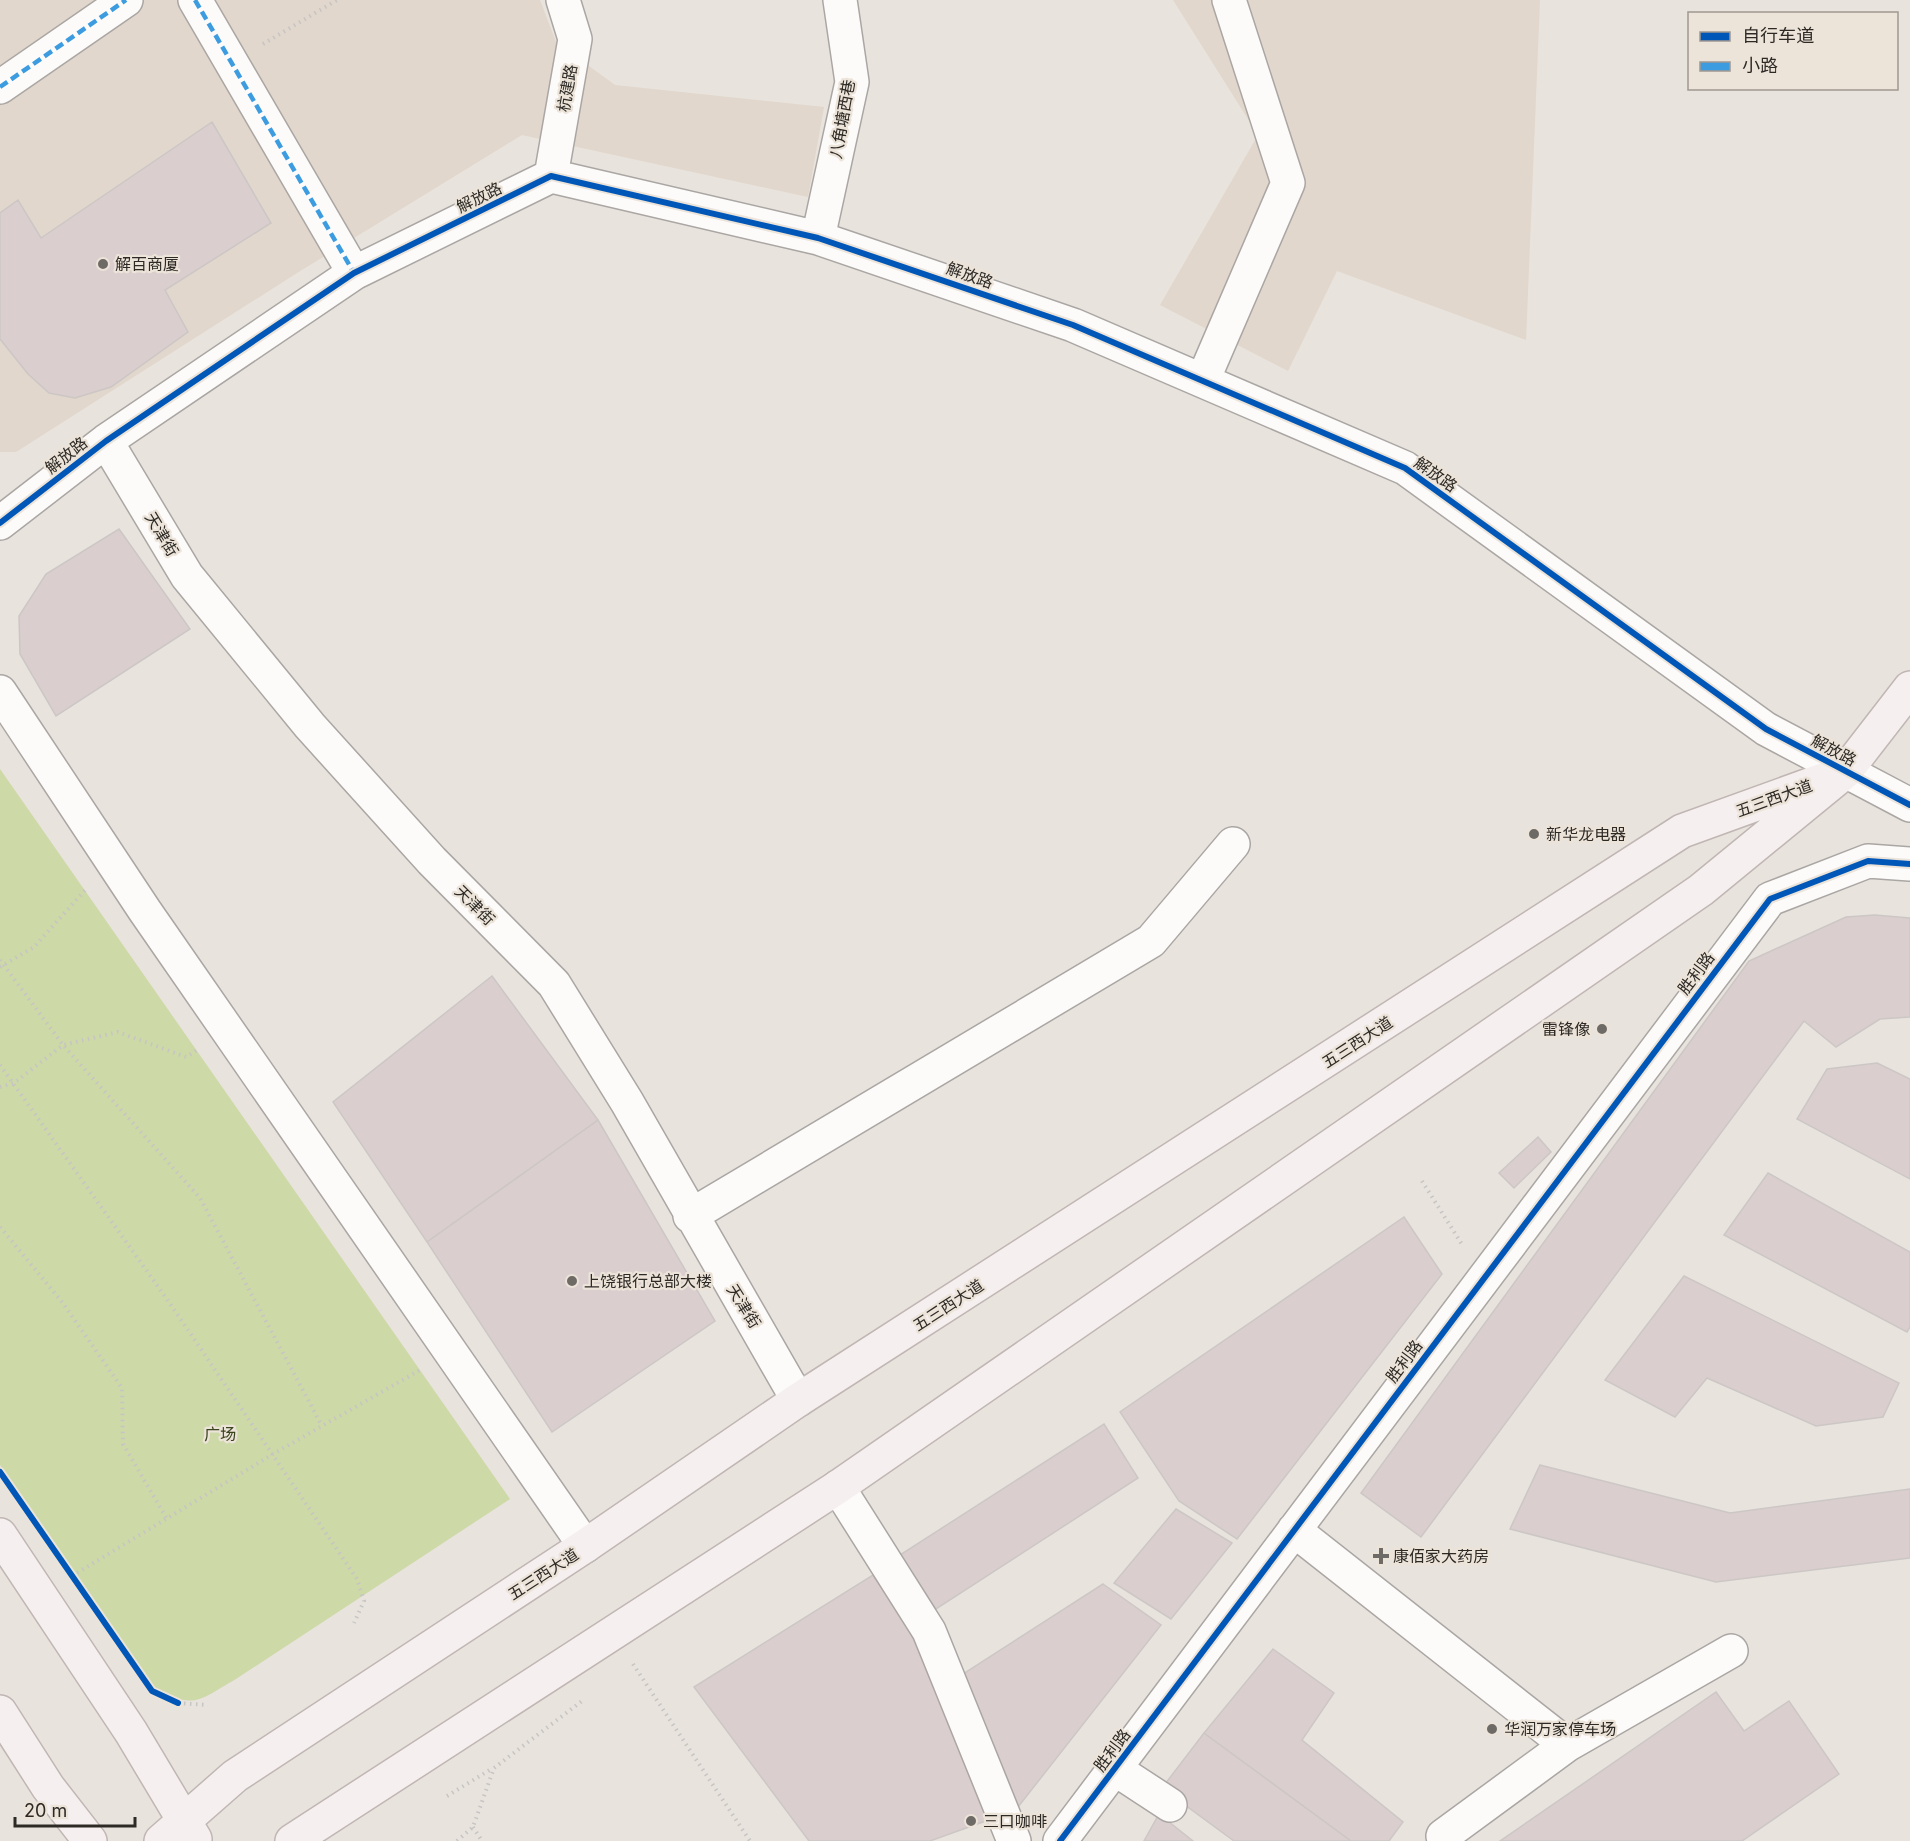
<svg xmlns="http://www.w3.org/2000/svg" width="1910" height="1841" font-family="Inter,'Noto Sans SC',sans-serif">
<rect width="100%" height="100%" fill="#e8e3dd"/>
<path fill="#e1d7cc" d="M 0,0 L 540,0 L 556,42 L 615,85 L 824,107 L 808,197 L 522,135 L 297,273 L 16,452 L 0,452 Z
M 1173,0 L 1540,0 L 1526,340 L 1337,271 L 1288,371 L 1160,305 L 1258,135 Z"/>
<path fill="#cdd9a7" d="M 0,769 L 510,1499 L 236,1679 C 196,1702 196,1709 152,1688 L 0,1465 Z"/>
<path fill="#dacecf" stroke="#ccc7c5" stroke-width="1.5" d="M 212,122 L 271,223 L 165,290 L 188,332 L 111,387 L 75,398 L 49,393 L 28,374 L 0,339 L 0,213 L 18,200 L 41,238 Z
M 119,529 L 190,629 L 56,716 L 20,654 L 19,616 L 46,574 Z
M 1875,915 L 1910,918 L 1910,1017 L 1880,1019 L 1836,1047 L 1804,1021 L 1421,1537 L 1361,1493 L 1749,961 L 1846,917 Z
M 492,976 L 598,1120 L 427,1242 L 333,1102 Z
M 1877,1063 L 1910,1079 L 1910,1179 L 1797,1119 L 1827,1069 Z
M 598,1120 L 715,1321 L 552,1432 L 427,1242 Z
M 1538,1137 L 1551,1152 L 1514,1188 L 1499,1173 Z
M 1768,1173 L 1910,1252 L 1910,1327 L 1907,1332 L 1724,1235 Z
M 1404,1217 L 1442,1274 L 1237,1539 L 1179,1501 L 1120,1412 Z
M 1684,1276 L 1899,1383 L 1883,1417 L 1816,1426 L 1707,1378 L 1675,1417 L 1605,1380 Z
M 1104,1424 L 1138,1478 L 936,1609 L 900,1555 Z
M 1540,1465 L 1730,1513 L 1910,1489 L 1910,1558 L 1716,1582 L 1510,1529 Z
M 1176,1509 L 1232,1543 L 1171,1619 L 1114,1583 Z
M 873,1575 L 907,1625 L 994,1818 L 930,1841 L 809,1841 L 694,1687 Z
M 1103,1584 L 1161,1625 L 1018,1807 L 963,1674 Z
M 1273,1649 L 1334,1693 L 1302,1740 L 1403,1822 L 1389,1841 L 1351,1841 L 1204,1733 Z
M 1716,1692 L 1744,1731 L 1789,1701 L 1839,1774 L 1742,1841 L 1500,1841 Z
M 1204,1733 L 1351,1841 L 1234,1841 L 1162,1788 Z
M 1159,1814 L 1193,1841 L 1144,1841 Z"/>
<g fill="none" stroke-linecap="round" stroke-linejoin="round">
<g stroke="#aaa6a3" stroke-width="36">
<path id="minor" d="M 195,0 L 354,273
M 0,87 L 126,0
M 551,176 L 575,39 L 563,0
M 818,238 L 852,82 L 840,0
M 1203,380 L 1288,183 L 1229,0
M 106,441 L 187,576 L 310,726 L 432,861 L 554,984 L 627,1102 L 798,1400
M 0,523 L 106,441 L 354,273 L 551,176 L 818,238 L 1073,325 L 1405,468 L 1766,729 L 1910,805
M 0,692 L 145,911 L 585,1546
M 690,1216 L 1151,941 L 1233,844
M 838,1487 L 929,1631 L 1014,1841
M 1294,1530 L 1567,1745
M 1115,1769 L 1170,1805
M 1443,1836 L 1567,1745 L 1731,1651
M 1060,1841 L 1770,899 L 1868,861 L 1910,864"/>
</g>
<g stroke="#c0b6b4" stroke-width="36">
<path id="major" d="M 0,1535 L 131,1732 L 195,1839
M 0,1712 L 48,1787 L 90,1841
M 161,1841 L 235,1776 L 585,1546 L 798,1400 L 1682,831 L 1845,772
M 292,1841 L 838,1487 L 1701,890 L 1845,772 L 1910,688"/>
</g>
<path stroke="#c7c5c3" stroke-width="4" stroke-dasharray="1.5 4.5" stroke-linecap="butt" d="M 263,44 L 337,0
M 0,960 L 63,1045 L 200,1198 L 322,1426
M 0,967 L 34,947 L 86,889
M 0,1065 L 171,1305 L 357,1579 L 364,1601 L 354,1623
M 0,1087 L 14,1083 L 63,1045 L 118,1032 L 186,1057 L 197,1050
M 1422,1181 L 1463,1246
M 0,1227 L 62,1302 L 122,1388 L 123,1444 L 167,1519
M 72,1576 L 273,1454 L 420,1370
M 633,1664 L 750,1841
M 178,1703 L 208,1705
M 447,1796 L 493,1768
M 473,1827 L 482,1841
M 457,1841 L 473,1827 L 494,1768 L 582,1701"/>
<use href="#minor" stroke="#fcfbfa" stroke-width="33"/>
<use href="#major" stroke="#f5f0ef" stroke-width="33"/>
<path stroke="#3d9ce0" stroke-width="4.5" stroke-dasharray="9 4.5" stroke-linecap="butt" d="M 195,0 L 354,273
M 0,87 L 126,0"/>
<g stroke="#ece3d9" stroke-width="10">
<path id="cycleway" d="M 0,523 L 106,441 L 354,273 L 551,176 L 818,238 L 1073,325 L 1405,468 L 1766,729 L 1910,805
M 0,1472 L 152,1691 L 178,1703
M 1060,1841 L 1770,899 L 1868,861 L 1910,864"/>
</g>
<use href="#cycleway" stroke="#0057b8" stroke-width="6"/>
</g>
<g fill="#6e6b66" stroke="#ece3d9" stroke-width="2">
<circle cx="103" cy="264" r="6"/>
<circle cx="1534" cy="834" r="6"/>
<circle cx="1602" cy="1029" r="6"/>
<circle cx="572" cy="1281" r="6"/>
<path d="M1378 1547h6v6h6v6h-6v6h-6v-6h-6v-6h6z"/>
<circle cx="1492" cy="1729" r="6"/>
<circle cx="971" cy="1821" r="6"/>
</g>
<g text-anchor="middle" stroke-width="4.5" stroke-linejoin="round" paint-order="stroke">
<g font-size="16" fill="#2d2a26" stroke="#ece3d9">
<text transform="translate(567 88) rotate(-80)" y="6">杭建路</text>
<text transform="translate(842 119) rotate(-80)" y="6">八角塘西巷</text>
<text transform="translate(479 197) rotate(-26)" y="6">解放路</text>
<text transform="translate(970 275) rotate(19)" y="6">解放路</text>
<text transform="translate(66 455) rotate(-38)" y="6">解放路</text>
<text transform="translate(1436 474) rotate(35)" y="6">解放路</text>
<text transform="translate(162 534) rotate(59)" y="6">天津街</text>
<text transform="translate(1834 750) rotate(28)" y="6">解放路</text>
<text transform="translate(1774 798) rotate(-20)" y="6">五三西大道</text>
<text transform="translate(475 905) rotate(45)" y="6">天津街</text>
<text transform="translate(1696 973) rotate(-53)" y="6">胜利路</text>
<text transform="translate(1357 1042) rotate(-33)" y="6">五三西大道</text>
<text transform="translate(948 1305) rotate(-33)" y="6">五三西大道</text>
<text transform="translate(744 1306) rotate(58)" y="6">天津街</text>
<text transform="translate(1404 1361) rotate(-53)" y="6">胜利路</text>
<text transform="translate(543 1574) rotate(-33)" y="6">五三西大道</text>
<text transform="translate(1112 1750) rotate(-53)" y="6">胜利路</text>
</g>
<g font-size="16" fill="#2d2a26" stroke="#ece3d9" text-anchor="start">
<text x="115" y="270">解百商厦</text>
<text x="1546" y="840">新华龙电器</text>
<text x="1590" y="1035" text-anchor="end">雷锋像</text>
<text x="584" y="1287">上饶银行总部大楼</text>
<text x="1393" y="1562">康佰家大药房</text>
<text x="1504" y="1735">华润万家停车场</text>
<text x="983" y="1827">三口咖啡</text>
</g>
<g font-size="16" fill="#39441d" stroke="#ece3d9">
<text x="220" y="1440">广场</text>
</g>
</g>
<rect x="1688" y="12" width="210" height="78" fill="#ece3d9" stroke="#a09991" stroke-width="1.5"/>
<rect x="1700" y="32" width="30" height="9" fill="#0057b8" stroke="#a09991" stroke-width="1.5"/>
<text x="1742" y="42" font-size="18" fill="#2d2a26">自行车道</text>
<rect x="1700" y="62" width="30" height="9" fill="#3d9ce0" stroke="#a09991" stroke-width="1.5"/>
<text x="1742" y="72" font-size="18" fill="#2d2a26">小路</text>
<path d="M15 1817v9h120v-9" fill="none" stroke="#2d2a26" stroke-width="3"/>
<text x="24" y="1817" font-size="18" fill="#2d2a26" stroke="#ece3d9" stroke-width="4.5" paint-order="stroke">20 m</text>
</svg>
